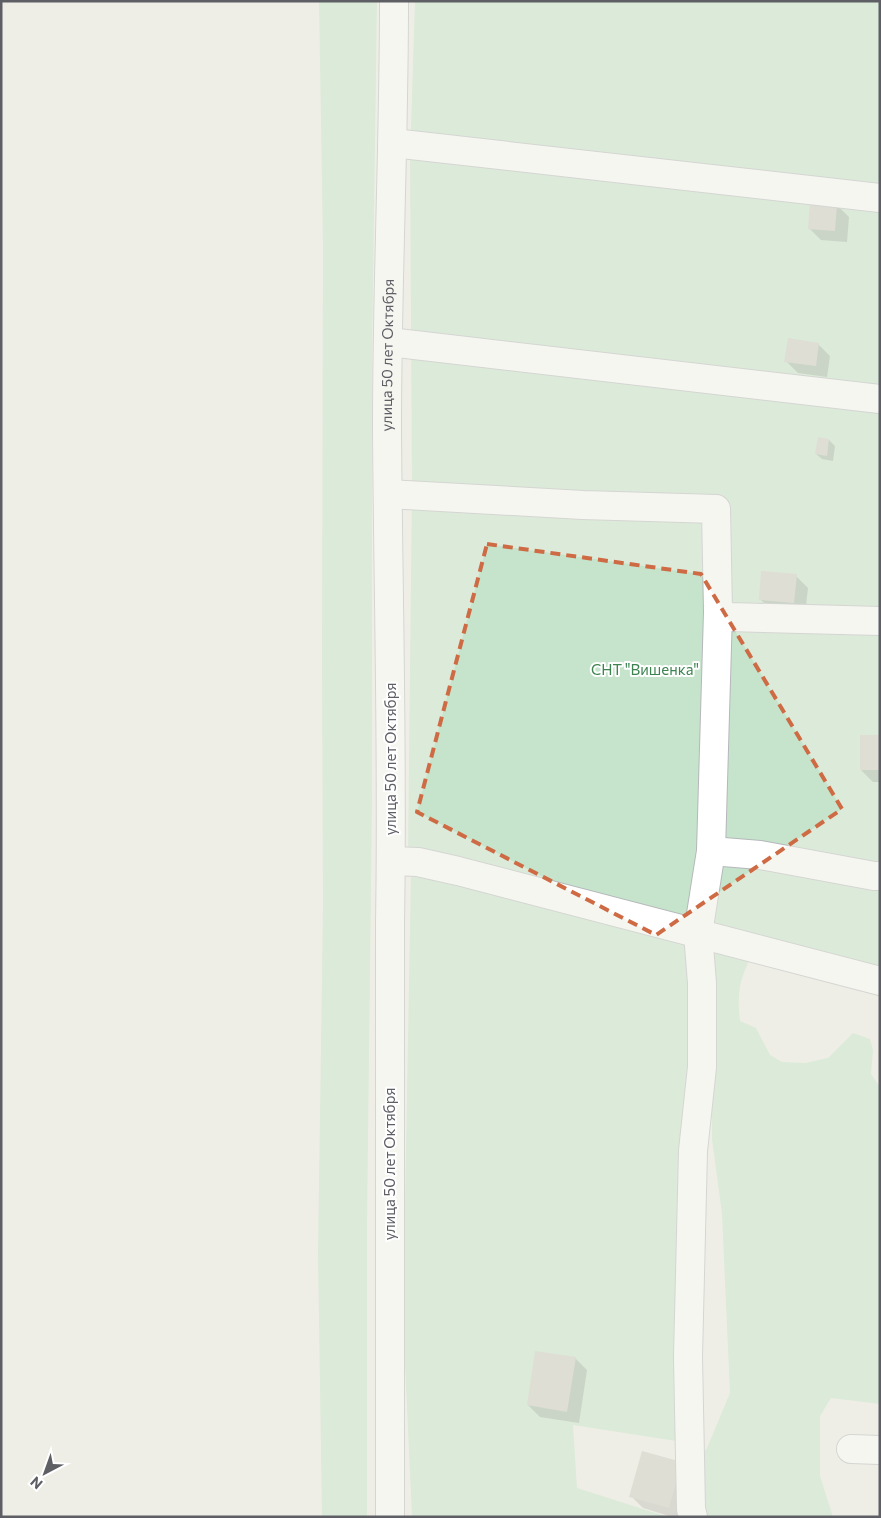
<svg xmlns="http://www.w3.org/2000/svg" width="881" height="1518" font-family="Commissioner,sans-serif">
<rect width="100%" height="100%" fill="#eeeee6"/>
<path fill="#c5e4cb" d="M 319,1 L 377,1 L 372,360 L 372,800 L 367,1228 L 367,1517 L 322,1517 L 318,1254 L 323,905 L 322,662 L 323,246 Z
M 415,1 L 880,2 L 880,970 L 408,854 L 412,486 L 410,158 Z
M 411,870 L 691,938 L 694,1026 L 676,1441 L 573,1425 L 577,1488 L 668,1517 L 412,1517 L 403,1320 Z
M 716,948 L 751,957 C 739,981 737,994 740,1021 L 756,1028 L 770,1055 L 782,1062 L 805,1063 L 828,1058 L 853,1033 L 870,1039 L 873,1050 L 871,1074 L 880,1087 L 880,1404 L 831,1398 L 820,1416 L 820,1476 L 833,1517 L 704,1517 L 698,1460 L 707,1448 L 730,1393 L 722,1214 L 712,1139 L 711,981 Z"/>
<path fill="#0003" d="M 837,205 L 849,217 L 847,242 L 821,240 L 809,228 Z
M 818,344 L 830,356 L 827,377 L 798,373 L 786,361 Z
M 829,440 L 835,446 L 833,461 L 822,459 L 816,454 Z
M 796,576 L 808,588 L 805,614 L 772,611 L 760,599 Z
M 880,737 L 880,782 L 873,782 L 861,770 Z
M 575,1358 L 587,1370 L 579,1423 L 540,1417 L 528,1405 Z
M 681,1463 L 681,1517 L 672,1517 L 643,1508 L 631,1496 Z"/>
<path fill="#cac9c2" d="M 810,202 L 837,204 L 835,231 L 808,229 Z
M 788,338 L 819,343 L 816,366 L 784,362 Z
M 818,437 L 829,439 L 827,456 L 815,454 Z
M 761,571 L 797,574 L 794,603 L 759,600 Z
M 860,735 L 880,735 L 880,770 L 860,770 Z
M 535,1351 L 576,1357 L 567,1412 L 527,1405 Z
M 642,1451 L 682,1462 L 669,1508 L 629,1497 Z"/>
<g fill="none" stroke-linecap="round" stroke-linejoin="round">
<g stroke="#b6b7bb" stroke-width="30">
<g id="minor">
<path d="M 393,143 L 880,198"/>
<path d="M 389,342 L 880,399"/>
<path d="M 388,494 L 583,505 L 716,509 L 718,612 L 711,851 L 698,933 L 702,983 L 702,1067 L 693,1151 L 688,1357 L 691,1509 L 693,1517"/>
<path d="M 718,612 L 729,617 L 880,621"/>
<path d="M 711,851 L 760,855 L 874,876 L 880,876"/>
<path d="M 391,861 L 418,862 L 458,871 L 880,981"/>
<path d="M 851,1449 L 880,1450"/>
<path id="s1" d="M 390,1517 L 390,923 C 393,757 388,592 387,427 C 387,285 394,143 394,1"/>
</g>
</g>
<use href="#minor" stroke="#fff" stroke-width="28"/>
</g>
<path d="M0 0H881V1518H0ZM 487,544 L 701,574 L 842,809 L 656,935 L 417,812 Z" fill="#eeeee6" fill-opacity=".55" fill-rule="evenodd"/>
<path fill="none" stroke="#ce6b44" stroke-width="4" stroke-dasharray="10 6" stroke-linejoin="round" d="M 487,544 L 701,574 L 842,809 L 656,935 L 417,812 Z"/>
<g text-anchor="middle" stroke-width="4" stroke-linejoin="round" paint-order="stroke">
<g font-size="15" fill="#5d5f65" stroke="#fff">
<text dy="5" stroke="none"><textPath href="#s1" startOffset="1162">улица 50 лет Октября</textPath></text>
<text transform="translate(391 759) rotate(-90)" y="5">улица 50 лет Октября</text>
<text transform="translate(390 1164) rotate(-90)" y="5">улица 50 лет Октября</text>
</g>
<g font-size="15" fill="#3d8450" stroke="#fff">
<text x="645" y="675">СНТ "Вишенка"</text>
</g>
</g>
<rect width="881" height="1518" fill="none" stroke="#5d5f65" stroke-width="5"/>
<g transform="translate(45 1473) rotate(221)" stroke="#ffffff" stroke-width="4" paint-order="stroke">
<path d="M0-4L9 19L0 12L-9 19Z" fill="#5d5f65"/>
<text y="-8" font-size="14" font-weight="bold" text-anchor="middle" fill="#5d5f65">N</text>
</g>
</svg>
